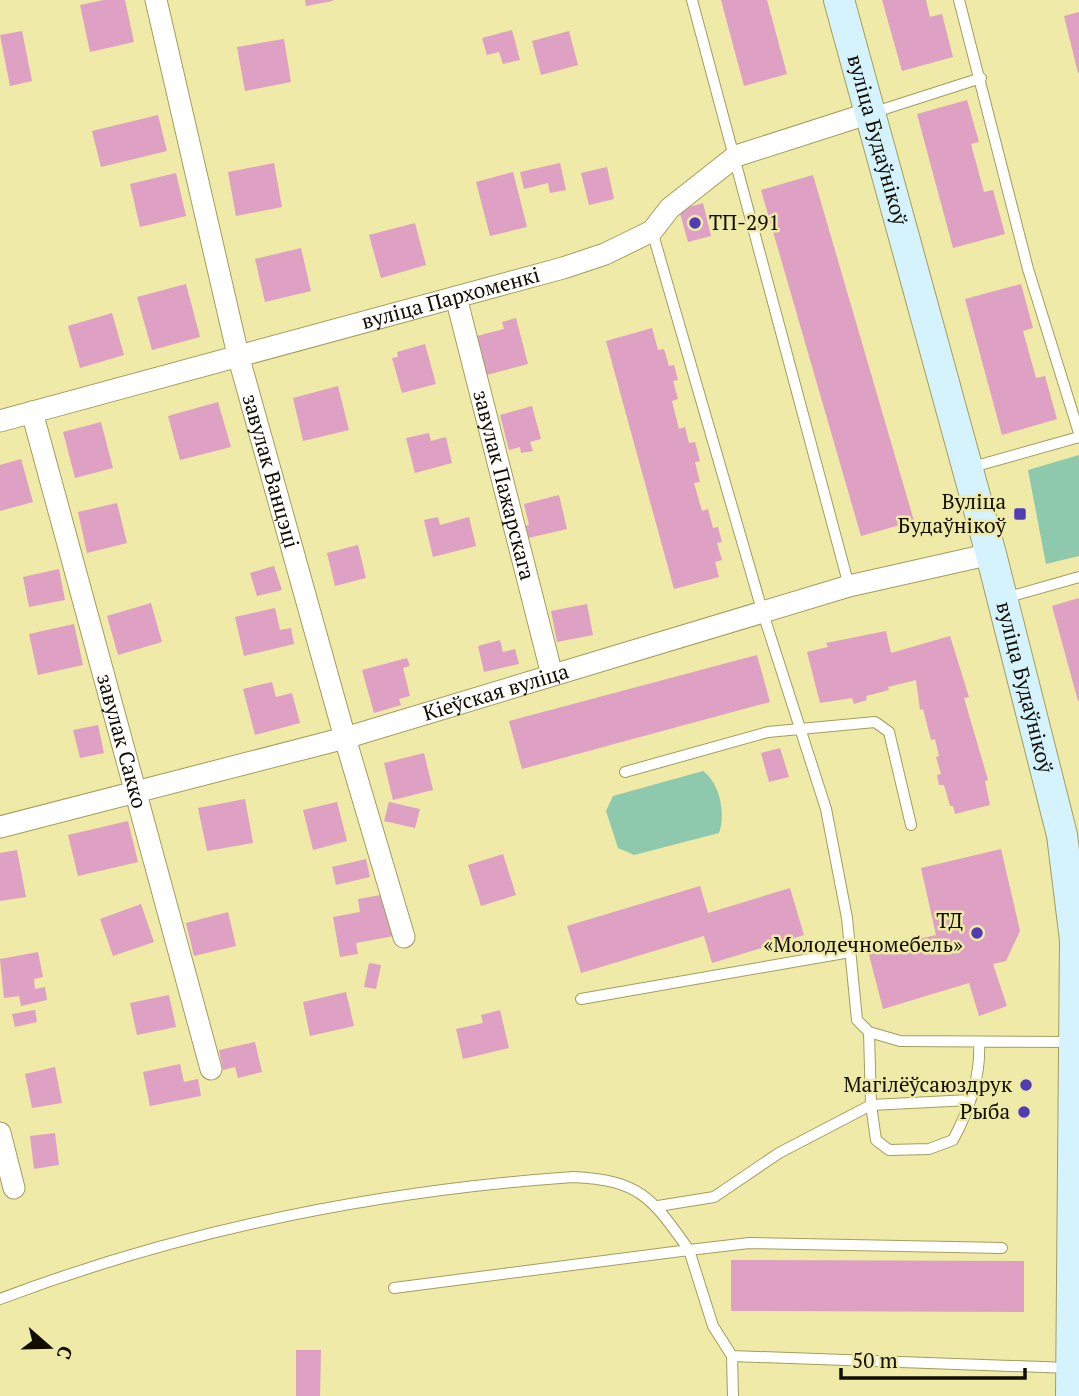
<svg xmlns="http://www.w3.org/2000/svg" width="1079" height="1396" font-family="'PT Serif',serif">
<rect width="100%" height="100%" fill="#efeaa7"/>
<path fill="#8ec8ad" d="M 1079,455 L 1079,556 L 1046,564 L 1028,470 Z
M 703,771 C 720,783 726,814 719,833 L 634,855 L 618,848 L 606,811 L 613,796 Z"/>
<path fill="#dea0c3" d="M 104,0 L 125,0 L 134,42 L 90,52 L 80,5 Z
M 305,0 L 332,0 L 333,1 L 306,6 Z
M 721,0 L 767,0 L 787,74 L 744,86 Z
M 882,0 L 926,0 L 930,17 L 942,14 L 953,57 L 902,71 Z
M 1079,12 L 1079,73 L 1078,73 L 1064,16 Z
M 512,30 L 520,60 L 503,64 L 499,52 L 487,55 L 482,38 Z
M 22,31 L 32,81 L 10,86 L 0,35 Z
M 569,31 L 578,65 L 541,75 L 532,41 Z
M 284,39 L 291,82 L 245,91 L 237,47 Z
M 967,100 L 979,142 L 971,144 L 984,192 L 993,190 L 1005,234 L 953,248 L 917,114 Z
M 158,115 L 167,151 L 101,167 L 92,131 Z
M 274,163 L 282,207 L 236,216 L 228,172 Z
M 560,163 L 566,190 L 550,193 L 548,183 L 524,189 L 520,172 Z
M 607,167 L 614,199 L 589,205 L 581,173 Z
M 513,172 L 527,227 L 490,236 L 476,182 Z
M 176,173 L 186,216 L 140,227 L 130,184 Z
M 813,175 L 914,521 L 861,536 L 761,190 Z
M 703,203 L 711,236 L 688,242 L 679,210 Z
M 415,223 L 426,265 L 381,278 L 369,235 Z
M 301,248 L 311,291 L 265,302 L 255,259 Z
M 186,284 L 200,337 L 152,350 L 137,297 Z
M 1021,284 L 1033,328 L 1023,331 L 1036,378 L 1045,376 L 1057,419 L 1002,435 L 965,299 Z
M 112,313 L 124,355 L 80,368 L 68,326 Z
M 516,318 L 528,364 L 487,375 L 477,336 L 504,329 L 502,322 Z
M 652,328 L 658,350 L 664,349 L 669,366 L 674,365 L 678,380 L 673,381 L 678,399 L 672,401 L 679,429 L 685,427 L 689,443 L 695,442 L 700,461 L 695,462 L 700,482 L 694,483 L 702,511 L 708,509 L 713,528 L 718,527 L 722,542 L 717,543 L 722,560 L 715,562 L 719,577 L 674,589 L 606,341 Z
M 425,344 L 436,384 L 402,393 L 392,358 L 398,357 L 397,352 Z
M 338,386 L 349,430 L 303,441 L 293,398 Z
M 218,402 L 231,447 L 180,460 L 168,416 Z
M 532,406 L 541,439 L 530,442 L 533,451 L 521,453 L 520,447 L 509,450 L 500,415 Z
M 101,422 L 113,468 L 75,478 L 63,432 Z
M 429,433 L 431,441 L 446,437 L 452,463 L 415,473 L 406,438 Z
M 21,459 L 33,502 L 0,511 L 0,465 Z
M 559,495 L 567,529 L 524,539 L 521,527 L 529,525 L 524,504 Z
M 117,503 L 127,543 L 87,553 L 78,512 Z
M 438,517 L 440,525 L 469,517 L 476,546 L 433,557 L 424,520 Z
M 358,545 L 366,578 L 335,586 L 327,553 Z
M 274,566 L 282,590 L 257,596 L 250,573 Z
M 59,569 L 65,600 L 29,607 L 23,577 Z
M 1079,598 L 1079,701 L 1078,701 L 1052,606 Z
M 151,603 L 162,642 L 118,655 L 107,616 Z
M 587,604 L 593,635 L 557,642 L 551,611 Z
M 275,608 L 280,630 L 291,628 L 294,644 L 244,656 L 235,617 Z
M 74,624 L 83,665 L 38,675 L 29,634 Z
M 886,631 L 891,653 L 950,636 L 969,697 L 964,698 L 988,780 L 985,781 L 990,805 L 955,814 L 953,806 L 950,806 L 944,785 L 939,785 L 937,775 L 941,774 L 936,757 L 939,756 L 935,739 L 931,740 L 923,709 L 920,710 L 916,680 L 888,687 L 889,690 L 866,696 L 867,700 L 854,704 L 852,698 L 820,703 L 807,652 L 828,647 L 826,643 Z
M 500,640 L 503,652 L 515,649 L 519,664 L 484,672 L 478,646 Z
M 757,655 L 770,702 L 522,769 L 509,721 Z
M 407,658 L 410,666 L 403,668 L 410,696 L 399,699 L 401,705 L 374,713 L 362,670 Z
M 272,682 L 276,697 L 292,693 L 300,723 L 255,735 L 243,689 Z
M 98,725 L 104,753 L 80,758 L 73,730 Z
M 780,748 L 789,777 L 769,782 L 761,753 Z
M 424,753 L 433,790 L 393,800 L 384,763 Z
M 245,799 L 253,843 L 207,851 L 198,808 Z
M 337,802 L 347,841 L 313,850 L 303,810 Z
M 389,802 L 420,809 L 415,828 L 384,821 Z
M 128,821 L 138,862 L 78,876 L 68,835 Z
M 1001,849 L 1020,931 L 1006,961 L 993,964 L 1007,1006 L 979,1016 L 969,983 L 883,1009 L 868,951 L 936,935 L 921,868 Z
M 17,850 L 26,897 L 0,901 L 0,853 Z
M 503,854 L 516,895 L 481,906 L 468,865 Z
M 366,859 L 370,877 L 336,885 L 332,867 Z
M 700,886 L 708,913 L 790,888 L 804,935 L 712,963 L 704,936 L 581,973 L 567,926 Z
M 386,894 L 394,936 L 356,943 L 358,954 L 340,957 L 333,917 L 360,912 L 358,899 Z
M 141,904 L 154,942 L 113,956 L 100,919 Z
M 228,912 L 236,946 L 194,956 L 186,923 Z
M 38,952 L 43,977 L 34,979 L 35,989 L 45,987 L 47,1000 L 21,1006 L 19,996 L 4,998 L 0,959 Z
M 369,963 L 381,965 L 376,989 L 364,987 Z
M 346,992 L 354,1026 L 310,1036 L 303,1002 Z
M 169,995 L 176,1027 L 137,1035 L 130,1003 Z
M 35,1010 L 37,1022 L 15,1027 L 12,1014 Z
M 500,1010 L 509,1048 L 463,1059 L 456,1029 L 483,1023 L 481,1015 Z
M 255,1042 L 262,1072 L 238,1078 L 235,1067 L 223,1070 L 219,1050 Z
M 180,1064 L 184,1082 L 198,1079 L 201,1096 L 150,1106 L 143,1072 Z
M 55,1067 L 62,1103 L 32,1108 L 25,1074 Z
M 55,1133 L 59,1165 L 34,1169 L 30,1136 Z
M 731,1260 L 1024,1261 L 1024,1312 L 731,1311 Z
M 296,1350 L 321,1350 L 320,1396 L 296,1396 Z"/>
<g fill="none" stroke-linecap="round" stroke-linejoin="round">
<g stroke="#a39e5e" stroke-width="12">
<path id="lane" d="M 692,0 L 849,586
M 959,0 L 1028,269 L 1079,433
M 872,113 L 981,78
M 652,231 L 762,610 L 826,809 L 847,918 L 857,1020 L 869,1032 L 900,1041 L 1073,1042
M 969,468 L 1079,437
M 1005,598 L 1079,577
M 625,772 L 768,732 L 875,722 L 889,732 L 911,825
M 581,999 L 850,952
M 869,1032 L 871,1105 L 876,1140 L 889,1150 L 929,1149 L 953,1140 C 969,1110 981,1077 979,1043
M 658,1206 L 714,1197 L 779,1153 L 871,1105 L 970,1100
M 0,1299 C 185,1229 376,1191 573,1177 C 640,1180 652,1198 689,1250 L 394,1288
M 732,1356 L 1069,1368
M 733,1396 L 732,1356 L 713,1326 L 689,1250 L 749,1243 L 1002,1248"/>
</g>
<g stroke="#a39e5e" stroke-width="23">
<g id="street">
<path id="s1" d="M 156,0 L 238,355 L 345,738 L 404,937"/>
<path id="s2" d="M 456,297 L 552,675"/>
<path id="s3" d="M 32,412 L 211,1069"/>
<path id="s4" d="M 0,421 L 563,268 L 605,254 L 652,231 L 670,208 L 736,156 L 870,113"/>
<path id="s5" d="M 0,827 L 345,738 L 849,586 L 991,554"/>
<path d="M 0,1133 L 14,1188"/>
</g>
</g>
<g stroke="#a39e5e" stroke-width="32">
<g id="secondary">
<path id="s6" d="M 839,0 L 991,554 L 1062,835 L 1075,940 L 1071,1396"/>
</g>
</g>
<use href="#lane" stroke="#fff" stroke-width="10"/>
<use href="#street" stroke="#fff" stroke-width="21"/>
<use href="#secondary" stroke="#d5f3fe" stroke-width="30"/>
</g>
<g fill="#513cb4" stroke="#efeaa7" stroke-width="2.5">
<circle cx="695" cy="223" r="7"/>
<rect x="1013" y="507" width="14" height="14" rx="3.5"/>
<circle cx="977" cy="933" r="7"/>
<circle cx="1026" cy="1085" r="7"/>
<circle cx="1024" cy="1112" r="7"/>
</g>
<g text-anchor="middle" stroke-width="5" stroke-linejoin="round" paint-order="stroke">
<g font-size="21" fill="#110e00" stroke="#efeaa7">
<text dy="7" stroke="none"><textPath href="#s6" startOffset="145">вуліца Будаўнікоў</textPath></text>
<text dy="7" stroke="none"><textPath href="#s4" startOffset="467">вуліца Пархоменкі</textPath></text>
<text dy="7" stroke="none"><textPath href="#s1" startOffset="485">завулак Ванцэці</textPath></text>
<text dy="7" stroke="none"><textPath href="#s2" startOffset="194">завулак Пажарскага</textPath></text>
<text dy="7" stroke="none"><textPath href="#s6" startOffset="712">вуліца Будаўнікоў</textPath></text>
<text dy="7" stroke="none"><textPath href="#s5" startOffset="514">Кіеўская вуліца</textPath></text>
<text dy="7" stroke="none"><textPath href="#s3" startOffset="341">завулак Сакко</textPath></text>
</g>
<g font-size="21" fill="#110e00" stroke="#efeaa7" text-anchor="end">
<text x="709" y="230" text-anchor="start">ТП-291</text>
<text x="1006" y="509">Вуліца<tspan x="1006" dy="24">Будаўнікоў</tspan></text>
<text x="963" y="928">ТД<tspan x="963" dy="24">«Молодечномебель»</tspan></text>
<text x="1012" y="1092">Магілёўсаюздрук</text>
<text x="1010" y="1119">Рыба</text>
</g>
</g>
<g transform="translate(49 1347) rotate(110)" stroke="#efeaa7" stroke-width="5" paint-order="stroke">
<path d="M0-5L12 26L0 18L-12 26Z" fill="#110e00"/>
<text y="-10" font-size="19" font-weight="bold" text-anchor="middle" fill="#110e00">С</text>
</g>
<path d="M841 1368v10h184v-10" fill="none" stroke="#110e00" stroke-width="3.5"/>
<text x="852" y="1368" font-size="21" fill="#110e00" stroke="#efeaa7" stroke-width="5" paint-order="stroke">50 m</text>
</svg>
